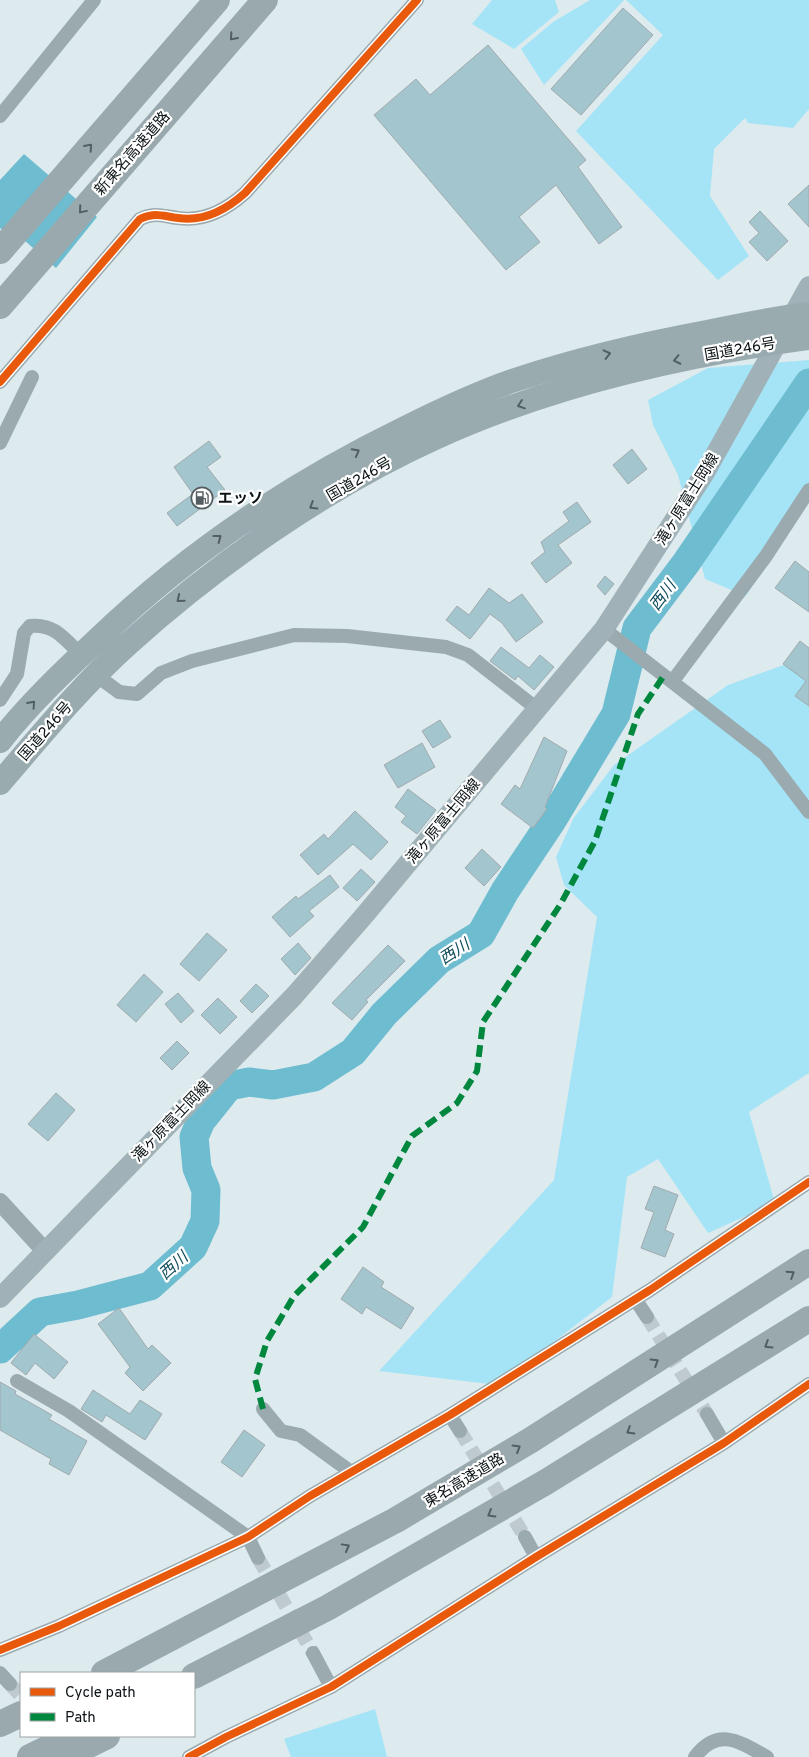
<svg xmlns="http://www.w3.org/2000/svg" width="809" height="1757" font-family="Overpass,'Noto Sans JP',sans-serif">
<rect width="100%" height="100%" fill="#ddeaee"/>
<path fill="#a5e4f6" d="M 492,0 L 555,0 L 559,12 L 514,49 L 472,24 Z
M 590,0 L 624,0 L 544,85 L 521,49 L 553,22 Z
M 626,0 L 809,0 L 809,109 L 793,128 L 748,123 L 745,118 L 714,149 L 710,196 L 749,256 L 718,280 L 576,131 L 663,35 Z
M 809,360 L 809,495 L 746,596 L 705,579 L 678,475 L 653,425 L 648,400 L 708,368 Z
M 809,656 L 809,1073 L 749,1112 L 775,1203 L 708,1233 L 658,1159 L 627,1177 L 612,1297 L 498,1385 L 379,1371 L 554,1180 L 597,917 L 564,885 L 556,857 L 573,819 L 614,765 L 728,685 Z
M 375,1709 L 387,1757 L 291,1757 L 284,1739 Z"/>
<path fill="#6ebcd0" d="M 24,154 L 97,217 L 56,268 L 8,226 L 4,231 L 0,228 L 0,180 Z"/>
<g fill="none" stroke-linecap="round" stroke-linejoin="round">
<path stroke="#6ebcd0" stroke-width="29" d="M 0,1349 L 40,1312 L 78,1305 L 150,1286 L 193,1247 L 205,1221 L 206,1190 L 197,1168 L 194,1137 L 201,1121 L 229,1086 L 249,1082 L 273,1085 L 314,1077 L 353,1052 L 384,1014 L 439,960 L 481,934 L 505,891 L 551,822 L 616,714 L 637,628 L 686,563 L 809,383"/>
</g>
<path fill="#a3c5ce" stroke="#a0aaae" d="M 623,8 L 653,35 L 581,115 L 551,89 Z
M 488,45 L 586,160 L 578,167 L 622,227 L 599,244 L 556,185 L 519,217 L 540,242 L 506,270 L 374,115 L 416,79 L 430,95 Z
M 809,185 L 809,227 L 788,204 Z
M 760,211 L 788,241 L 767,261 L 749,242 L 759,233 L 749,222 Z
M 209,441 L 221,457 L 207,467 L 225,490 L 177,526 L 167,513 L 193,494 L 174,467 Z
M 632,449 L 647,469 L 628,484 L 613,465 Z
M 577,502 L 591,522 L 558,545 L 572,563 L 546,583 L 531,563 L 545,552 L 541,542 L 569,521 L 563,512 Z
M 795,561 L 809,572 L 809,612 L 775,588 Z
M 605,576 L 614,584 L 605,595 L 597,586 Z
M 489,588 L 509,603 L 522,594 L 543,622 L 516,642 L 502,623 L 490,614 L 470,639 L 446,620 L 457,606 L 469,615 Z
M 800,641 L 809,648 L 809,706 L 795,696 L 806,681 L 783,664 Z
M 501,647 L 529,668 L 540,655 L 554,667 L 534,690 L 518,676 L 515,680 L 490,661 Z
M 440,720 L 451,737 L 433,748 L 422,731 Z
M 544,737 L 567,751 L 545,807 L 547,809 L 533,828 L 501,804 L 515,785 L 520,789 Z
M 422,743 L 435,767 L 398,788 L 384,765 Z
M 408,789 L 436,810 L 417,834 L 401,822 L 406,816 L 395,807 Z
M 355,811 L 388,842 L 371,860 L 353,844 L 318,875 L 300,855 L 324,834 L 328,839 Z
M 482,849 L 501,867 L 484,886 L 465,868 Z
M 361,869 L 375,882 L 357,901 L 343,888 Z
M 330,875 L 339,887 L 309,911 L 314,916 L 290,937 L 272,917 L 296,896 L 298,899 Z
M 207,933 L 227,950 L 199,981 L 180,964 Z
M 298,943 L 311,958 L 295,975 L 281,959 Z
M 388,945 L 405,961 L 366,1000 L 368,1002 L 352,1020 L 332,1003 Z
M 144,974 L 163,992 L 136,1022 L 117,1005 Z
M 256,984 L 269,996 L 252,1013 L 240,1001 Z
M 178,993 L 194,1011 L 181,1023 L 165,1004 Z
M 218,998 L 237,1017 L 220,1034 L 201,1015 Z
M 177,1041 L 189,1053 L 172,1070 L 160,1058 Z
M 56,1093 L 75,1110 L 48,1141 L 28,1124 Z
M 654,1186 L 678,1195 L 665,1230 L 674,1234 L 665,1257 L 641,1248 L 654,1212 L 645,1209 Z
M 363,1267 L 384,1282 L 381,1287 L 414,1308 L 401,1329 L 366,1307 L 362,1314 L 341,1299 Z
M 119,1308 L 148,1349 L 152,1345 L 171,1363 L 143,1391 L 125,1373 L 130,1367 L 98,1324 Z
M 34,1334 L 68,1362 L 54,1379 L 35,1363 L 26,1375 L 11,1363 Z
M 0,1382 L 16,1391 L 15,1394 L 52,1415 L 49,1419 L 87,1441 L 69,1475 L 49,1464 L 51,1459 L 0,1430 Z
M 93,1390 L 130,1414 L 140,1400 L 162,1414 L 145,1440 L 106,1415 L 102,1422 L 81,1409 Z
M 244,1430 L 265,1445 L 242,1477 L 221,1462 Z"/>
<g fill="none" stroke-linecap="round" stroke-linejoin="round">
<path stroke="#becacd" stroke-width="14" stroke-dasharray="14 7" stroke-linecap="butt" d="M 647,1317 L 707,1414
M 460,1431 L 525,1537
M 258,1558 L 313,1653
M 10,1684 L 21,1696"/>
<path stroke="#9aaaaf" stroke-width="14" d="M 0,116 L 94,0
M 0,382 L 140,219 C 155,212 162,216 178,218 C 204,222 226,210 245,193 L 417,0
M 0,443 L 32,377
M 604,629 L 765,754 L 809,812
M 96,675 L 119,692 L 137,694 L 161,673 L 192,661 L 294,635 L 347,636 L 446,647 L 468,655 L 536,708
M 672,682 L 766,556 L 809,490
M 0,700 L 17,674 L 24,633 L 30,626 C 54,623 65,639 81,655
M 635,1299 L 647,1317
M 17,1381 L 69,1411 L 248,1537 L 258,1558
M 263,1409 L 281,1431 L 300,1435 L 351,1472
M 707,1414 L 724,1443
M 450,1415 L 460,1431
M 525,1537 L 536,1557
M 0,1650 L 59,1626 L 248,1537 L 310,1496 L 450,1415 L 650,1290 L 809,1182
M 313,1653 L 331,1687
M 0,1673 L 10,1684
M 189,1757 L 226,1737 L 331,1687 L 536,1557 L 724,1443 L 809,1384
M 695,1757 C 718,1726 740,1742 767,1757"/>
<path stroke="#9aaaaf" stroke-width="18" d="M 0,1202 L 44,1250"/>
<path stroke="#a0b2b7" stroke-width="20" d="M 0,1298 L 294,996 L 363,917 L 604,629 L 706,471 L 809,286"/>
<path stroke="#9aabb0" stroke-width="24" d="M 0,741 C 29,704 64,671 98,639 C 189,552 290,484 403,429 C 439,411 477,393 515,380 C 578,359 642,344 707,332 C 741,325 775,318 809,314
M 0,783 C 41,735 82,685 129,643 C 218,563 328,486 437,437 C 554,384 682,355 809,338"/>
<path stroke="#99a9ad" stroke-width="26" d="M 0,251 L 217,0
M 0,306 L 265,0
M 104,1673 L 396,1520 L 531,1440 L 809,1262
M 194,1676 L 327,1608 L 546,1482 L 809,1319
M 0,1724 L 21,1714
M 30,1757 L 73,1736
M 65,1757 L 107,1736"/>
<path stroke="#00873e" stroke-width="6" stroke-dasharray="12 6" stroke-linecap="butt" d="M 263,1409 L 255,1379 L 267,1341 L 294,1296 L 363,1227 L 412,1136 L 457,1103 L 477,1071 L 483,1022 L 560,905 L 595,841 L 638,714 L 663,677"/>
<g stroke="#fff" stroke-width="11">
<path id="cycleway" d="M 0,382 L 140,219 C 155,212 162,216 178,218 C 204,222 226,210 245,193 L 417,0
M 0,1650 L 59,1626 L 248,1537 L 310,1496 L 450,1415 L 650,1290 L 809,1182
M 189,1757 L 226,1737 L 331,1687 L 536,1557 L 724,1443 L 809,1384"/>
</g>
<use href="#cycleway" stroke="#e8590c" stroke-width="8"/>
</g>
<defs><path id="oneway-chevron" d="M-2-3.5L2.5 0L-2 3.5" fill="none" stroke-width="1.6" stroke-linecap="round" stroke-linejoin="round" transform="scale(1.25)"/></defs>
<g stroke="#525e61">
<use href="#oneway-chevron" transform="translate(233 37) rotate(131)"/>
<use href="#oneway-chevron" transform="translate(89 147) rotate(-49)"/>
<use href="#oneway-chevron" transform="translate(82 210) rotate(130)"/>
<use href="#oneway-chevron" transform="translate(791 1274) rotate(-33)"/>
<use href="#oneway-chevron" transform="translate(768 1345) rotate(148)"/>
<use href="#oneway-chevron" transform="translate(655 1362) rotate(-32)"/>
<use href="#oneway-chevron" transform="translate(630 1431) rotate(149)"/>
<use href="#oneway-chevron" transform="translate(517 1448) rotate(-31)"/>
<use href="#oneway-chevron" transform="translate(491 1514) rotate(150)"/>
<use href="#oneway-chevron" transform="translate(346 1547) rotate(-29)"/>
</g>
<g stroke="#525f62">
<use href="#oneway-chevron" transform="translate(607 354) rotate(-14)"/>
<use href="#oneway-chevron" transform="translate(677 360) rotate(168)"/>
<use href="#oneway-chevron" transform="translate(521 405) rotate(161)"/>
<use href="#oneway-chevron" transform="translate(356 452) rotate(-28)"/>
<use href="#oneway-chevron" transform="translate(313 506) rotate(148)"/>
<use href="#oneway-chevron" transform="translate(218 538) rotate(-37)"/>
<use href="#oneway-chevron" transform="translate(180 599) rotate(141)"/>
<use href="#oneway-chevron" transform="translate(32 704) rotate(-48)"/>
</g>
<defs>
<g id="fuel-ring" transform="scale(1.125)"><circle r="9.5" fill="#fff" stroke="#545e61" stroke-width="1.5"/><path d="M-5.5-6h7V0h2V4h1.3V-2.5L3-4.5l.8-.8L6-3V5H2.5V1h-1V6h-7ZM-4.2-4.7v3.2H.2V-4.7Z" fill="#545e61"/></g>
</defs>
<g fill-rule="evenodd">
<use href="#fuel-ring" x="202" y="498"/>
</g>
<g text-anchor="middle" stroke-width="4.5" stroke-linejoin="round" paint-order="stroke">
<g font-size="15" fill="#0b1315" stroke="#fff">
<text transform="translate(132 153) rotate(-49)" y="5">新東名高速道路</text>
<text transform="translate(740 349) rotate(-10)" y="5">国道246号</text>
<text transform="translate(359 479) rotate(-30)" y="5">国道246号</text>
<text transform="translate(687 499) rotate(-58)" y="5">滝ヶ原富士岡線</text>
<text transform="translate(45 731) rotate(-49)" y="5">国道246号</text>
<text transform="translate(443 821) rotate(-50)" y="5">滝ヶ原富士岡線</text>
<text transform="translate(171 1121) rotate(-46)" y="5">滝ヶ原富士岡線</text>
<text transform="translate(464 1480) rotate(-31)" y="5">東名高速道路</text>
</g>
<g font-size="15" font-weight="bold" fill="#0b1315" stroke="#fff" text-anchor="start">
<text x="218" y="503">エッソ</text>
</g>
<g font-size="16" font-style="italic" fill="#104c5b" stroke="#fff">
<text transform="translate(662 595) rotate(-53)" y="6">西川</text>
<text transform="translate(454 951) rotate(-33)" y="6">西川</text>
<text transform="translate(173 1265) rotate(-42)" y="6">西川</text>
</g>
</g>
<rect x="20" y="1672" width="175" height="65" fill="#ffffff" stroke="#9da1a1"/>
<rect x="30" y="1688" width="25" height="8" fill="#e8590c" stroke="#9da1a1"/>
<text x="65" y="1697" font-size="15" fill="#0b1315">Cycle path</text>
<rect x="30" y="1713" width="25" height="8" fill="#00873e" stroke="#9da1a1"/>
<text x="65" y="1722" font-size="15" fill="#0b1315">Path</text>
</svg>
